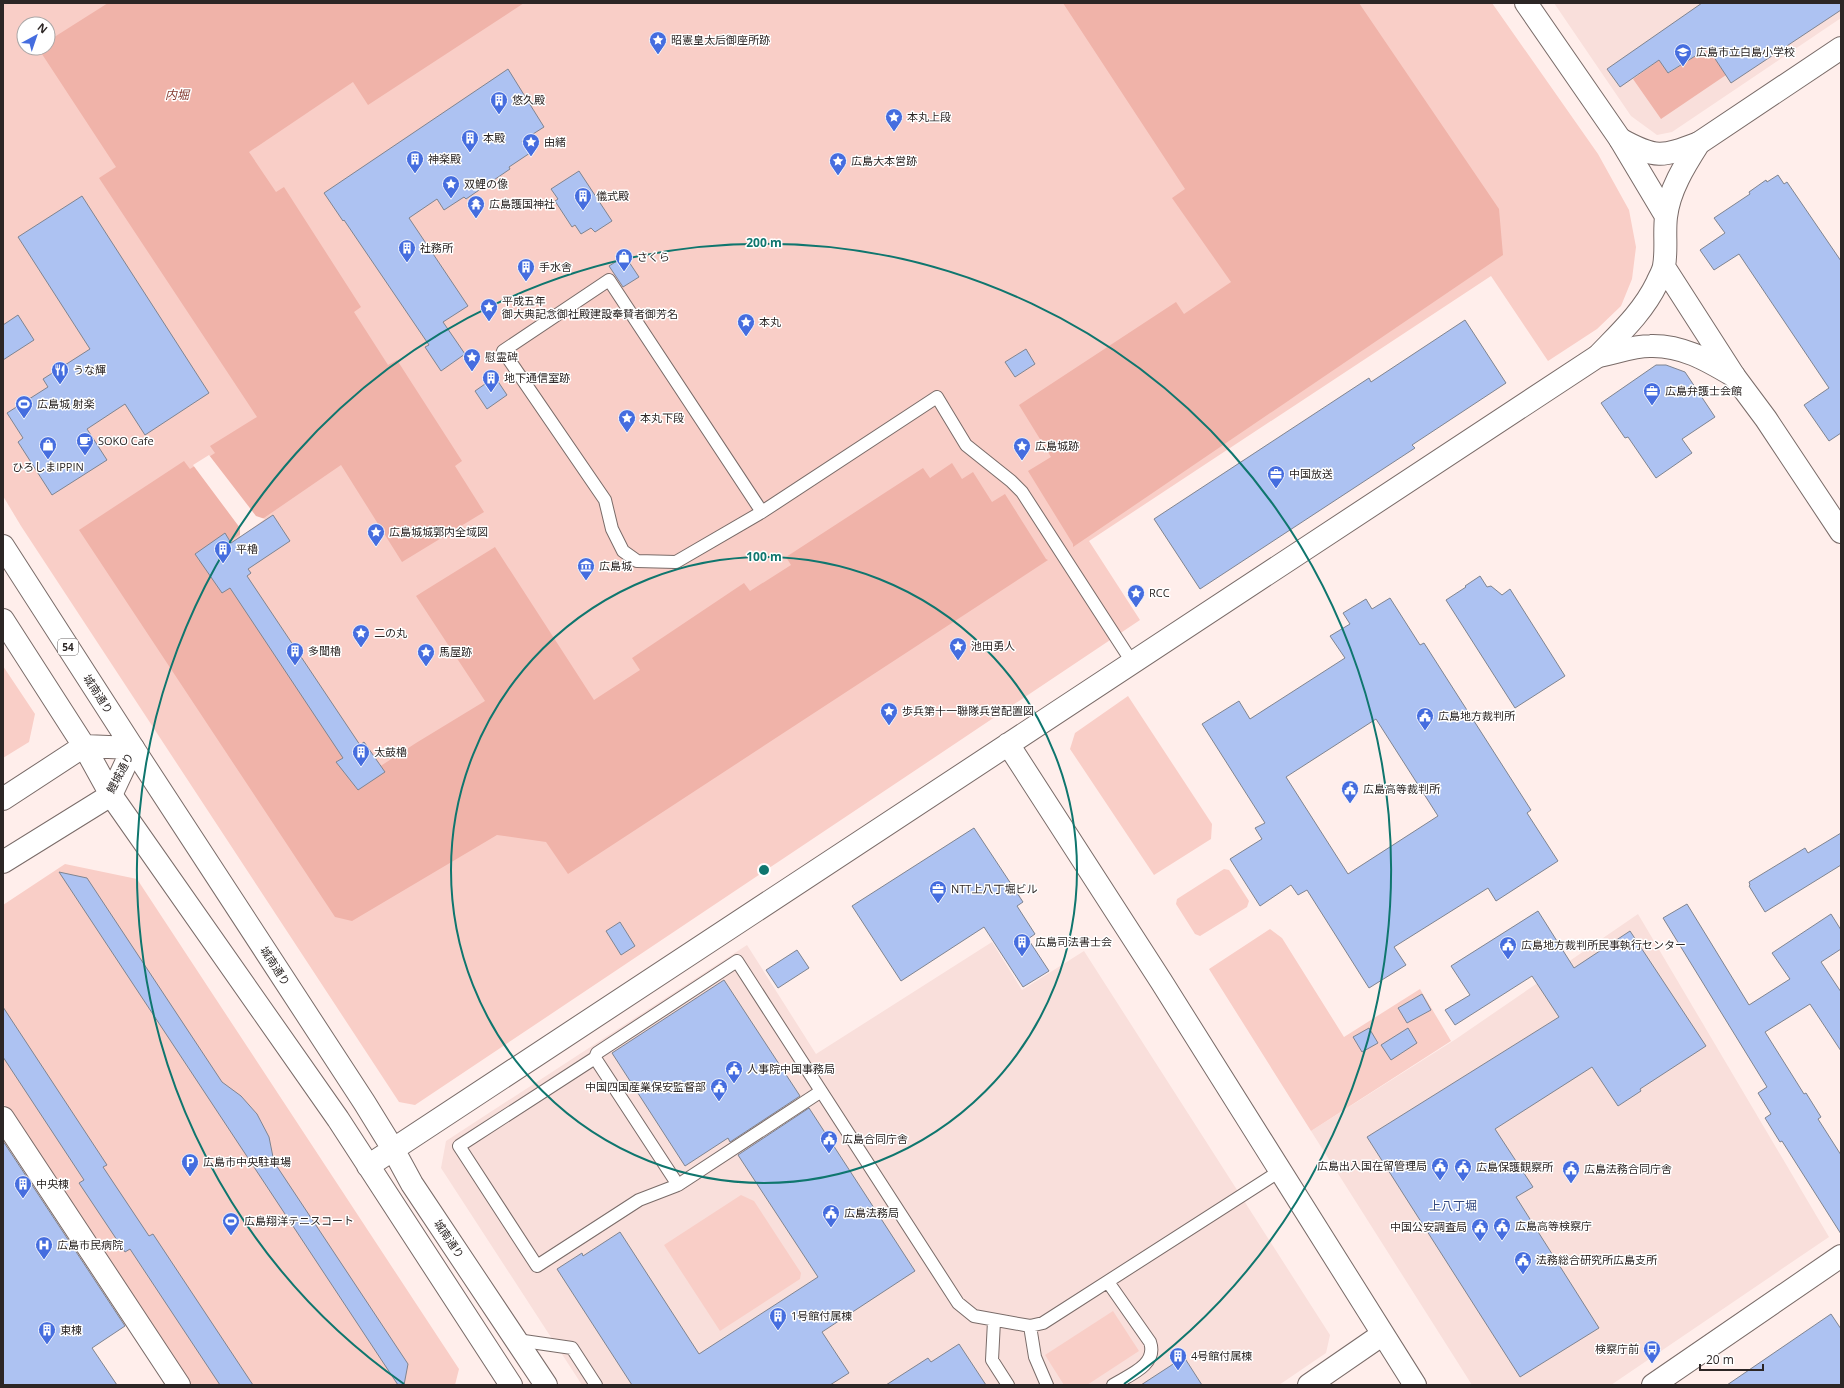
<svg xmlns="http://www.w3.org/2000/svg" width="1844" height="1388" font-family="'Open Sans','Noto Sans JP',sans-serif">
<rect width="100%" height="100%" fill="#ffeeeb"/>
<path fill="#f9dfdb" d="M 1554,3 L 1841,3 L 1841,18 L 1672,132 L 1657,135 L 1631,116 Z
M 1638,914 L 1829,1237 L 1611,1385 L 1472,1385 L 1311,1131 L 1456,1039 Z
M 992,942 L 1022,990 L 1084,951 L 1330,1335 L 1326,1353 L 1279,1385 L 582,1385 L 441,1168 L 446,1141 L 747,945 L 816,1054 Z"/>
<path fill="#f9cec7" fill-rule="evenodd" d="M 3,3 L 1492,3 L 1598,154 L 1629,210 L 1636,247 L 1632,279 L 1621,306 L 1597,329 L 1548,361 L 1491,276 L 1089,541 L 1140,620 L 415,1105 L 399,1102 L 21,526 L 3,496 ZM 24,24 L 48,24 L 48,48 L 24,48 Z
M 3,666 L 35,714 L 29,742 L 3,758 Z
M 1128,696 L 1212,824 L 1211,839 L 1154,875 L 1070,749 L 1075,733 Z
M 65,864 L 137,879 L 459,1369 L 455,1385 L 189,1385 L 3,1103 L 3,905 Z
M 1224,869 L 1229,870 L 1249,901 L 1247,907 L 1200,936 L 1195,934 L 1176,904 L 1177,899 Z
M 1270,929 L 1282,938 L 1344,1037 L 1420,989 L 1451,1041 L 1311,1131 L 1209,969 Z
M 741,1195 L 754,1201 L 801,1273 L 800,1279 L 720,1331 L 664,1245 Z
M 1113,1311 L 1139,1351 L 1087,1385 L 1064,1385 L 1045,1355 Z"/>
<path fill="#f0b3a9" d="M 108,3 L 524,3 L 368,105 L 353,82 L 249,152 L 276,192 L 284,187 L 361,307 L 354,312 L 388,365 L 397,360 L 462,461 L 455,466 L 484,512 L 402,562 L 341,465 L 229,542 L 230,585 L 345,759 L 379,767 L 416,743 L 485,701 L 416,596 L 495,547 L 594,700 L 640,670 L 632,658 L 744,583 L 750,591 L 791,565 L 786,557 L 923,468 L 930,478 L 952,463 L 962,479 L 973,472 L 992,502 L 1005,494 L 1046,559 L 1048,560 L 568,874 L 546,842 L 497,835 L 352,921 L 335,917 L 79,530 L 184,461 L 190,469 L 215,453 L 210,446 L 257,417 L 99,178 L 116,167 L 38,48 L 48,48 L 48,41 Z
M 1063,3 L 1359,3 L 1499,209 L 1503,255 L 1073,547 L 1073,544 L 1028,471 L 1051,457 L 1019,405 L 1176,302 L 1184,314 L 1231,282 L 1172,198 L 1185,189 Z
M 1708,48 L 1726,75 L 1661,119 L 1633,79 L 1659,60 L 1669,73 Z"/>
<path fill="#ffeeeb" d="M 209,455 L 256,516 L 265,519 L 240,537 L 240,528 L 193,465 Z"/>
<path fill="#adc2f2" stroke="#7f8490" fill-rule="evenodd" d="M 1702,3 L 1841,3 L 1841,10 L 1731,83 L 1708,48 L 1668,73 L 1659,60 L 1620,87 L 1607,69 Z
M 508,69 L 544,127 L 522,141 L 530,153 L 509,167 L 510,169 L 466,199 L 464,197 L 444,210 L 437,199 L 409,218 L 468,306 L 443,322 L 465,354 L 441,371 L 425,347 L 429,345 L 344,220 L 343,221 L 324,193 Z
M 579,171 L 612,221 L 595,232 L 591,228 L 581,234 L 575,225 L 572,227 L 555,201 L 558,199 L 551,189 Z
M 1778,175 L 1784,184 L 1787,182 L 1841,261 L 1841,433 L 1829,441 L 1804,405 L 1829,388 L 1739,254 L 1714,270 L 1700,250 L 1725,233 L 1714,218 L 1750,194 L 1749,192 L 1766,180 L 1767,182 Z
M 82,196 L 209,393 L 145,435 L 125,404 L 87,429 L 107,460 L 52,495 L 18,442 L 23,438 L 7,413 L 48,387 L 43,379 L 90,349 L 18,237 Z
M 625,256 L 639,277 L 623,287 L 609,266 Z
M 18,315 L 34,340 L 3,360 L 3,325 Z
M 1465,320 L 1506,383 L 1412,445 L 1415,448 L 1200,589 L 1154,519 L 1369,378 L 1371,382 Z
M 1026,349 L 1035,364 L 1015,377 L 1005,362 Z
M 1656,365 L 1666,365 L 1685,372 L 1715,417 L 1682,439 L 1692,453 L 1656,478 L 1628,437 L 1625,438 L 1601,403 Z
M 495,377 L 507,395 L 487,409 L 475,391 Z
M 273,515 L 290,541 L 248,569 L 251,573 L 247,576 L 360,745 L 364,742 L 385,772 L 358,790 L 336,762 L 343,758 L 230,588 L 222,593 L 195,554 L 225,533 L 231,543 Z
M 1480,576 L 1487,587 L 1491,586 L 1502,595 L 1510,589 L 1565,676 L 1515,708 L 1446,600 L 1466,587 L 1465,586 Z
M 1390,598 L 1420,645 L 1424,643 L 1531,810 L 1527,813 L 1558,861 L 1496,901 L 1488,888 L 1394,947 L 1406,965 L 1369,988 L 1307,890 L 1298,895 L 1291,885 L 1260,906 L 1230,859 L 1262,839 L 1255,828 L 1265,823 L 1202,724 L 1239,701 L 1250,719 L 1345,658 L 1330,636 L 1350,624 L 1343,613 L 1366,599 L 1372,609 ZM 1376,719 L 1438,816 L 1348,874 L 1286,777 Z
M 974,828 L 1023,902 L 1017,906 L 1035,934 L 1028,939 L 1049,971 L 1023,987 L 984,927 L 901,981 L 852,906 Z
M 1841,833 L 1841,865 L 1765,912 L 1749,886 L 1750,885 L 1749,882 L 1805,848 L 1808,853 Z
M 59,872 L 87,878 L 222,1082 L 241,1096 L 257,1114 L 269,1137 L 274,1162 L 408,1364 L 404,1385 L 398,1385 Z
M 1687,904 L 1749,1005 L 1790,979 L 1772,953 L 1831,914 L 1841,930 L 1841,949 L 1821,962 L 1841,992 L 1841,1051 L 1810,1004 L 1765,1032 L 1804,1094 L 1806,1093 L 1821,1117 L 1818,1119 L 1841,1155 L 1841,1234 L 1782,1141 L 1780,1142 L 1765,1118 L 1771,1114 L 1758,1093 L 1767,1087 L 1663,918 Z
M 1538,911 L 1574,968 L 1630,931 L 1706,1046 L 1640,1089 L 1641,1091 L 1618,1106 L 1592,1067 L 1495,1129 L 1533,1187 L 1516,1197 L 1599,1328 L 1520,1377 L 1367,1137 L 1559,1017 L 1532,976 L 1455,1025 L 1445,1010 L 1470,995 L 1451,966 Z
M 620,922 L 635,946 L 621,955 L 606,931 Z
M 797,950 L 809,968 L 778,988 L 766,970 Z
M 724,980 L 800,1096 L 730,1142 L 728,1138 L 685,1166 L 612,1053 Z
M 1422,994 L 1431,1010 L 1407,1023 L 1398,1008 Z
M 3,1007 L 107,1165 L 103,1167 L 149,1236 L 153,1234 L 253,1385 L 220,1385 L 130,1249 L 125,1252 L 79,1183 L 84,1180 L 3,1057 Z
M 1369,1028 L 1378,1043 L 1362,1052 L 1353,1037 Z
M 1408,1028 L 1417,1043 L 1391,1060 L 1381,1045 Z
M 809,1108 L 915,1271 L 822,1332 L 849,1373 L 830,1385 L 632,1385 L 557,1269 L 582,1253 L 583,1256 L 620,1232 L 699,1354 L 818,1277 L 738,1155 Z
M 3,1141 L 125,1326 L 92,1348 L 117,1385 L 3,1385 Z
M 1831,1314 L 1841,1329 L 1841,1385 L 1727,1385 Z
M 959,1344 L 986,1385 L 886,1385 L 928,1358 L 931,1362 Z
M 1184,1357 L 1202,1385 L 1141,1385 Z"/>
<g fill="none" stroke-linecap="round" stroke-linejoin="round">
<g stroke="#796b68" stroke-width="14">
<path id="lane" d="M 762,512 L 609,280 L 503,351 L 605,500 L 612,529 L 623,551 L 637,561 L 676,562 L 762,512 L 937,397 L 966,445 L 1011,481 L 1022,492 L 1132,662
M 595,1058 L 678,1185
M 820,1092 L 678,1185 L 639,1200 L 537,1266 L 459,1146 L 595,1058 L 597,1053 L 737,961 L 958,1303 L 974,1316 L 1030,1326 L 1043,1323 L 1280,1171
M 1108,1282 L 1150,1342 C 1158,1365 1129,1375 1113,1385
M 994,1321 L 992,1360 L 1008,1385
M 1030,1326 L 1035,1357 L 1047,1385
M 517,1340 L 572,1348 L 596,1385"/>
</g>
<g stroke="#796b68" stroke-width="24">
<path id="street" d="M 1620,139 C 1656,159 1662,157 1699,143
M 1598,356 C 1615,353 1633,346 1650,346 C 1682,345 1707,360 1734,376
M 3,1118 L 179,1385"/>
</g>
<g stroke="#796b68" stroke-width="24">
<path id="secondary" d="M 1526,3 L 1620,139 L 1666,216
M 1664,267 L 1734,376 L 1766,419 L 1841,532
M 1008,744 L 1161,981 L 1415,1385
M 133,748 L 364,1102 L 393,1149 L 412,1184 L 546,1385
M 111,795 L 338,1119 L 511,1385
M 368,1166 L 1598,356 C 1620,333 1643,312 1657,283 C 1659,278 1663,272 1664,266 C 1667,250 1664,233 1666,217 C 1669,190 1685,165 1699,143 L 1841,48
M 1309,1385 L 1383,1334
M 1653,1385 L 1841,1256"/>
</g>
<g stroke="#796b68" stroke-width="24">
<path id="highway" d="M 3,546 L 133,748
M 3,620 L 84,746 L 111,795
M 3,799 L 84,746 L 133,748
M 3,862 L 111,795 L 133,748"/>
</g>
<use href="#lane" stroke="#fff" stroke-width="12"/>
<use href="#street" stroke="#fff" stroke-width="22"/>
<use href="#secondary" stroke="#fff" stroke-width="22"/>
<use href="#highway" stroke="#fff" stroke-width="22"/>
</g>
<g fill="none" stroke="#0f766e" stroke-width="2">
<circle cx="764" cy="870" r="313"/>
<path d="M404 1384A627 627 0 1 1 1124 1384"/>
</g>
<defs>
<g id="sight-pin" transform="scale(0.9)"><path d="M0 17L-7.5 6A9.5 9.5 0 1 1 7.5 6Z" fill="#456ddf" stroke="#fff"/><path d="M0-6L1.8-2.2L6-1.7L2.9 1.2L3.7 5.4L0 3.3L-3.7 5.4L-2.9 1.2L-6-1.7L-1.8-2.2Z" fill="#fff"/></g>
<g id="school-pin" transform="scale(0.9)"><path d="M0 17L-7.5 6A9.5 9.5 0 1 1 7.5 6Z" fill="#456ddf" stroke="#fff"/><path d="M0-5L7-2L0 1L-7-2ZM-4 1L0 2.5L4 1V4Q0 6-4 4Z" fill="#fff"/></g>
<g id="building-pin" transform="scale(0.9)"><path d="M0 17L-7.5 6A9.5 9.5 0 1 1 7.5 6Z" fill="#456ddf" stroke="#fff"/><path d="M-4-6H4V6H1V3H-1V6H-4ZM-2.5-4.3h1.7v1.8h-1.7ZM.8-4.3h1.7v1.8H.8ZM-2.5-1h1.7V.8h-1.7ZM.8-1h1.7V.8H.8Z" fill="#fff"/></g>
<g id="temple-pin" transform="scale(0.9)"><path d="M0 17L-7.5 6A9.5 9.5 0 1 1 7.5 6Z" fill="#456ddf" stroke="#fff"/><path d="M0-6L5-2H3V0L6.5 2.5H4V6H1.5V3h-3V6H-4V2.5H-6.5L-3 0V-2H-5Z" fill="#fff"/></g>
<g id="shop-pin" transform="scale(0.9)"><path d="M0 17L-7.5 6A9.5 9.5 0 1 1 7.5 6Z" fill="#456ddf" stroke="#fff"/><path d="M-5-2.5h2.3a2.7 3.5 0 0 1 5.4 0H5L5.5 6h-11ZM-1.5-2.5h3a1.5 2.3 0 0 0-3 0Z" fill="#fff"/></g>
<g id="restaurant-pin" transform="scale(0.9)"><path d="M0 17L-7.5 6A9.5 9.5 0 1 1 7.5 6Z" fill="#456ddf" stroke="#fff"/><path d="M-5-6h1v4h1v-4h1v4h1v-4h1v5L-1.5 .5V6h-2V.5L-5-1ZM5-6V6H3V1.5H1.5Q1.5-4 5-6Z" fill="#fff"/></g>
<g id="office-pin" transform="scale(0.9)"><path d="M0 17L-7.5 6A9.5 9.5 0 1 1 7.5 6Z" fill="#456ddf" stroke="#fff"/><path d="M-6-3h4V-5.5h4V-3h4V5H-6ZM-1-4.5V-3h2v-1.5ZM-6 0V1H6V0Z" fill="#fff"/></g>
<g id="stadium-pin" transform="scale(0.9)"><path d="M0 17L-7.5 6A9.5 9.5 0 1 1 7.5 6Z" fill="#456ddf" stroke="#fff"/><path d="M0-5a6.5 5 0 1 0 0 10a6.5 5 0 1 0 0-10ZM-3.5-1.8h7v3.6h-7Z" fill="#fff"/></g>
<g id="cafe-pin" transform="scale(0.9)"><path d="M0 17L-7.5 6A9.5 9.5 0 1 1 7.5 6Z" fill="#456ddf" stroke="#fff"/><path d="M-5.5-4.5H6V0H3Q3 3.5 0 3.5H-2.5Q-5.5 3.5-5.5 0ZM3-3.2v2h1.7v-2ZM-6 4.5H4V6H-6Z" fill="#fff"/></g>
<g id="museum-pin" transform="scale(0.9)"><path d="M0 17L-7.5 6A9.5 9.5 0 1 1 7.5 6Z" fill="#456ddf" stroke="#fff"/><path d="M0-6L6-3V-2H-6V-3ZM-5-1h2V3h-2ZM-1-1h2V3h-2ZM3-1h2V3H3ZM-6 4H6V6H-6Z" fill="#fff"/></g>
<g id="civic-pin" transform="scale(0.9)"><path d="M0 17L-7.5 6A9.5 9.5 0 1 1 7.5 6Z" fill="#456ddf" stroke="#fff"/><path d="M-.6-6.5H3V-4.5H.6V-3L4-1V1h2V6H-6V1h2V-1L-.6-3ZM-1.2 2.5V6h2.4V2.5Z" fill="#fff"/></g>
<g id="parking-pin" transform="scale(0.9)"><path d="M0 17L-7.5 6A9.5 9.5 0 1 1 7.5 6Z" fill="#456ddf" stroke="#fff"/><path d="M-3.5-5.5H1a3.5 3.5 0 0 1 0 7H-1V5.5H-3.5ZM-1-3.4V-.6H.8a1.4 1.4 0 0 0 0-2.8Z" fill="#fff"/></g>
<g id="hospital-pin" transform="scale(0.9)"><path d="M0 17L-7.5 6A9.5 9.5 0 1 1 7.5 6Z" fill="#456ddf" stroke="#fff"/><path d="M-5-5h3v3.5h4V-5h3V5h-3V1.5h-4V5h-3Z" fill="#fff"/></g>
<g id="bus-pin" transform="scale(0.9)"><path d="M0 17L-7.5 6A9.5 9.5 0 1 1 7.5 6Z" fill="#456ddf" stroke="#fff"/><path d="M-5-6H5V4H4V6H2V4H-2V6H-4V4H-5ZM-3.5-4V0h7V-4ZM-3.5 1.2v1.5H-2V1.2ZM2 1.2v1.5H3.5V1.2Z" fill="#fff"/></g>
</defs>
<g fill-rule="evenodd">
<use href="#sight-pin" x="658" y="40"/>
<use href="#school-pin" x="1683" y="52"/>
<use href="#building-pin" x="499" y="100"/>
<use href="#sight-pin" x="894" y="117"/>
<use href="#building-pin" x="470" y="138"/>
<use href="#sight-pin" x="531" y="142"/>
<use href="#building-pin" x="415" y="159"/>
<use href="#sight-pin" x="838" y="161"/>
<use href="#sight-pin" x="451" y="184"/>
<use href="#building-pin" x="583" y="196"/>
<use href="#temple-pin" x="476" y="204"/>
<use href="#building-pin" x="407" y="248"/>
<use href="#shop-pin" x="624" y="257"/>
<use href="#building-pin" x="526" y="267"/>
<use href="#sight-pin" x="489" y="307"/>
<use href="#sight-pin" x="746" y="322"/>
<use href="#sight-pin" x="472" y="357"/>
<use href="#restaurant-pin" x="60" y="370"/>
<use href="#building-pin" x="491" y="378"/>
<use href="#office-pin" x="1652" y="391"/>
<use href="#stadium-pin" x="24" y="404"/>
<use href="#sight-pin" x="627" y="418"/>
<use href="#cafe-pin" x="85" y="441"/>
<use href="#shop-pin" x="48" y="445"/>
<use href="#sight-pin" x="1022" y="446"/>
<use href="#office-pin" x="1276" y="474"/>
<use href="#sight-pin" x="376" y="532"/>
<use href="#building-pin" x="223" y="549"/>
<use href="#museum-pin" x="586" y="566"/>
<use href="#sight-pin" x="1136" y="593"/>
<use href="#sight-pin" x="361" y="633"/>
<use href="#sight-pin" x="958" y="646"/>
<use href="#building-pin" x="295" y="651"/>
<use href="#sight-pin" x="426" y="652"/>
<use href="#sight-pin" x="889" y="711"/>
<use href="#civic-pin" x="1425" y="716"/>
<use href="#building-pin" x="361" y="752"/>
<use href="#civic-pin" x="1350" y="789"/>
<use href="#office-pin" x="938" y="889"/>
<use href="#building-pin" x="1022" y="942"/>
<use href="#civic-pin" x="1508" y="945"/>
<use href="#civic-pin" x="734" y="1069"/>
<use href="#civic-pin" x="719" y="1087"/>
<use href="#civic-pin" x="829" y="1139"/>
<use href="#parking-pin" x="190" y="1162"/>
<use href="#civic-pin" x="1440" y="1166"/>
<use href="#civic-pin" x="1463" y="1167"/>
<use href="#civic-pin" x="1571" y="1169"/>
<use href="#building-pin" x="23" y="1184"/>
<use href="#civic-pin" x="831" y="1213"/>
<use href="#stadium-pin" x="231" y="1221"/>
<use href="#civic-pin" x="1502" y="1226"/>
<use href="#civic-pin" x="1480" y="1227"/>
<use href="#hospital-pin" x="44" y="1245"/>
<use href="#civic-pin" x="1523" y="1260"/>
<use href="#building-pin" x="778" y="1316"/>
<use href="#building-pin" x="47" y="1330"/>
<use href="#bus-pin" x="1652" y="1349"/>
<use href="#building-pin" x="1178" y="1356"/>
</g>
<g text-anchor="middle" stroke-width="3" stroke-linejoin="round" paint-order="stroke">
<rect fill="#fff" stroke="#6b6766" stroke-width="1" x="58" y="639" width="20" height="16" rx="3"/>
<g font-size="10" font-weight="bold" fill="#2c2625">
<text x="68" y="651">54</text>
</g>
<g font-size="11" fill="#2c2625" stroke="#fff" text-anchor="start">
<text x="671" y="44">昭憲皇太后御座所跡</text>
<text x="1696" y="56">広島市立白島小学校</text>
<text x="512" y="104">悠久殿</text>
<text x="907" y="121">本丸上段</text>
<text x="483" y="142">本殿</text>
<text x="544" y="146">由緒</text>
<text x="428" y="163">神楽殿</text>
<text x="851" y="165">広島大本営跡</text>
<text x="464" y="188">双鯉の像</text>
<text x="596" y="200">儀式殿</text>
<text x="489" y="208">広島護国神社</text>
<text x="420" y="252">社務所</text>
<text x="637" y="261">さくら</text>
<text x="539" y="271">手水舎</text>
<text x="502" y="305">平成五年<tspan x="502" dy="13">御大典記念御社殿建設奉賛者御芳名</tspan></text>
<text x="759" y="326">本丸</text>
<text x="485" y="361">慰霊碑</text>
<text x="73" y="374">うな輝</text>
<text x="504" y="382">地下通信室跡</text>
<text x="1665" y="395">広島弁護士会館</text>
<text x="37" y="408">広島城 射楽</text>
<text x="640" y="422">本丸下段</text>
<text x="98" y="445">SOKO Cafe</text>
<text x="1035" y="450">広島城跡</text>
<text x="48" y="471" text-anchor="middle">ひろしまIPPIN</text>
<text x="1289" y="478">中国放送</text>
<text x="389" y="536">広島城城郭内全域図</text>
<text x="236" y="553">平櫓</text>
<text x="599" y="570">広島城</text>
<text x="1149" y="597">RCC</text>
<text x="374" y="637">二の丸</text>
<text x="971" y="650">池田勇人</text>
<text x="308" y="655">多聞櫓</text>
<text x="439" y="656">馬屋跡</text>
<text x="902" y="715">歩兵第十一聯隊兵営配置図</text>
<text x="1438" y="720">広島地方裁判所</text>
<text x="374" y="756">太鼓櫓</text>
<text x="1363" y="793">広島高等裁判所</text>
<text x="951" y="893">NTT上八丁堀ビル</text>
<text x="1035" y="946">広島司法書士会</text>
<text x="1521" y="949">広島地方裁判所民事執行センター</text>
<text x="747" y="1073">人事院中国事務局</text>
<text x="706" y="1091" text-anchor="end">中国四国産業保安監督部</text>
<text x="842" y="1143">広島合同庁舎</text>
<text x="203" y="1166">広島市中央駐車場</text>
<text x="1427" y="1170" text-anchor="end">広島出入国在留管理局</text>
<text x="1476" y="1171">広島保護観察所</text>
<text x="1584" y="1173">広島法務合同庁舎</text>
<text x="36" y="1188">中央棟</text>
<text x="844" y="1217">広島法務局</text>
<text x="244" y="1225">広島翔洋テニスコート</text>
<text x="1515" y="1230">広島高等検察庁</text>
<text x="1467" y="1231" text-anchor="end">中国公安調査局</text>
<text x="57" y="1249">広島市民病院</text>
<text x="1536" y="1264">法務総合研究所広島支所</text>
<text x="791" y="1320">1号館付属棟</text>
<text x="60" y="1334">東棟</text>
<text x="1639" y="1353" text-anchor="end">検察庁前</text>
<text x="1191" y="1360">4号館付属棟</text>
</g>
<g font-size="11" fill="#2c2625" stroke="#fff">
<text transform="translate(98 694) rotate(57)" y="4">城南通り</text>
<text transform="translate(120 773) rotate(-62)" y="4">鯉城通り</text>
<text transform="translate(275 966) rotate(57)" y="4">城南通り</text>
<text transform="translate(449 1239) rotate(56)" y="4">城南通り</text>
</g>
<g font-size="12" font-style="italic" fill="#853c32" stroke="#fff">
<text x="177" y="99">内堀</text>
</g>
<g font-size="12" fill="#30467f" stroke="#fff">
<text x="1453" y="1210">上八丁堀</text>
</g>
</g>
<circle cx="764" cy="870" r="6" fill="#0f766e" stroke="#fff" stroke-width="2"/>
<g font-size="12" text-anchor="middle" font-weight="bold" fill="#0f766e" stroke="#fff" stroke-width="3" stroke-linejoin="round" paint-order="stroke">
<text x="764" y="247">200 m</text>
<text x="764" y="561">100 m</text>
</g>
<rect width="1844" height="1388" fill="none" stroke="#2c2625" stroke-width="8"/>
<g transform="translate(36 36) rotate(40)"><circle r="19" fill="#ffffff" stroke="#aba8a8"/>
<path d="M0-3L7 15L0 10L-7 15Z" fill="#456ddf"/>
<text y="-6" font-size="11" font-weight="bold" text-anchor="middle" fill="#2c2625">N</text>
</g>
<path d="M1700 1364v6h63v-6" fill="none" stroke="#2c2625" stroke-width="2"/>
<text x="1706" y="1364" font-size="12" fill="#2c2625" stroke="#ffffff" stroke-width="3" paint-order="stroke">20 m</text>
</svg>
